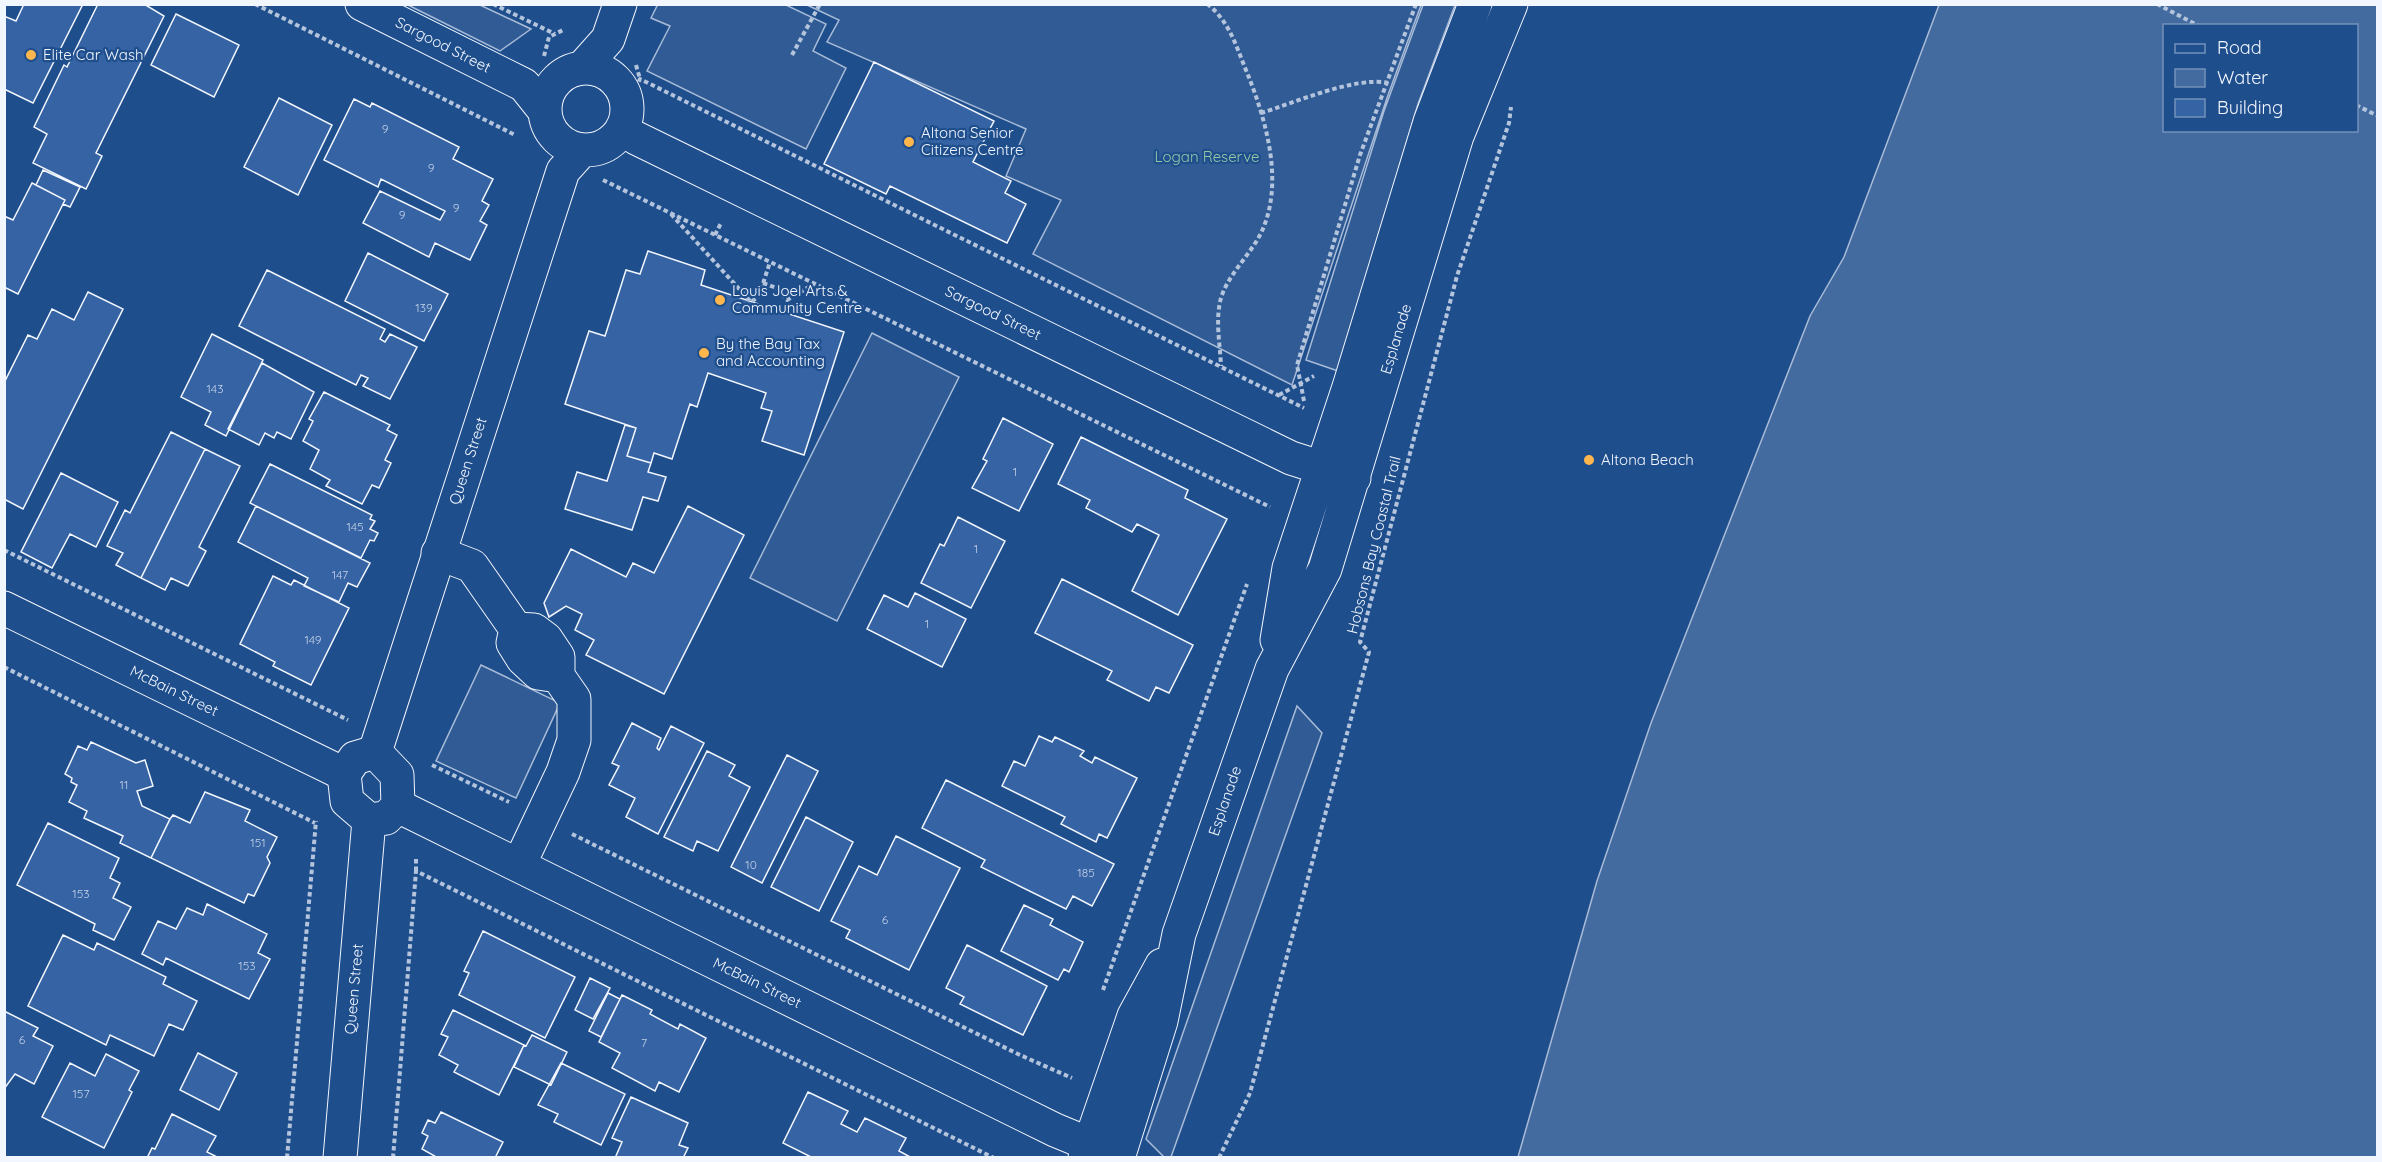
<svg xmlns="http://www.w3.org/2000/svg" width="2382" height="1162" font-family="Quicksand,sans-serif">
<rect width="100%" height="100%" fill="#1f4e8c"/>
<path fill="#305b95" stroke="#a8bbd7" stroke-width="1.5" d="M 658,4 L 786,5 L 826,24 L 813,51 L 846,68 L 806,149 L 647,71 L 670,26 L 651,18 Z
M 408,5 L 480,5 L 531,29 L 500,51 Z
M 807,5 L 1421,5 L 1388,95 L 1292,385 L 1033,254 L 1061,200 L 1006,176 L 1026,129 L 827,42 L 839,20 Z
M 1423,5 L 1455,5 L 1418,104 L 1338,371 L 1306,360 L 1384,111 Z
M 872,333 L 959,377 L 837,621 L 750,578 Z
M 481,665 L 560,703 L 516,798 L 436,761 Z
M 1297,706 L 1322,733 L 1171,1157 L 1164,1157 L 1146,1139 Z"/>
<path fill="#446ba0" stroke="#a8bbd7" stroke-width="1.5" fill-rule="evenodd" d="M 1939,5 L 2377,5 L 2377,1157 L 1518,1157 L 1597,881 L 1651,723 L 1810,316 L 1844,257 ZM 2164,26 L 2356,26 L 2356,130 L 2164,130 Z"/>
<path fill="#3563a3" stroke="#f2f6ff" stroke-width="1.5" d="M 24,4 L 83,4 L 33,103 L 4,89 L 4,16 L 16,21 Z
M 98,4 L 144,4 L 164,16 L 96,153 L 102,156 L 86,189 L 33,163 L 47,134 L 34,127 L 64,65 L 67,67 Z
M 176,14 L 239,45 L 214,97 L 151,65 Z
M 874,62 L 994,121 L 973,162 L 1011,181 L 1005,193 L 1026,204 L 1007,243 L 890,186 L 886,194 L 824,164 Z
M 279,98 L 332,125 L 298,195 L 244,167 Z
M 354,99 L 370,107 L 372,103 L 459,147 L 453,159 L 493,179 L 482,201 L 489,205 L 480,221 L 487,225 L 470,260 L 435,243 L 429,257 L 363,223 L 380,191 L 440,220 L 445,211 L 381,179 L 378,187 L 324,160 Z
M 43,170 L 80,187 L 70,207 L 63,204 L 65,200 L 36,185 Z
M 32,183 L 65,200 L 18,294 L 4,287 L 4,216 L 13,220 Z
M 648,251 L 705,270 L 701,285 L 844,332 L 804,455 L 762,441 L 772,411 L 761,408 L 766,393 L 708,373 L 697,407 L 690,404 L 672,459 L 654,453 L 651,463 L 627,456 L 636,428 L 565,404 L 589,331 L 605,336 L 626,270 L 640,274 Z
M 368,253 L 448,294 L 424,341 L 345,301 Z
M 267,270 L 385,329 L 380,339 L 385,342 L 390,334 L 417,347 L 390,399 L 363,386 L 368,378 L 361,375 L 356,385 L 239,326 Z
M 88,292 L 123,309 L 23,509 L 4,499 L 4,383 L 28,335 L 37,339 L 52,309 L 74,320 Z
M 212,334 L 263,360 L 226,436 L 205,425 L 211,412 L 181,397 Z
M 262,363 L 314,392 L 291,439 L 277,432 L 274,438 L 265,433 L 259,445 L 228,429 Z
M 324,392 L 390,425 L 387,430 L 397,435 L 385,460 L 391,463 L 379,488 L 372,485 L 362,504 L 326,486 L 330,480 L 310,469 L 319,450 L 303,441 L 313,421 L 309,419 Z
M 1003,418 L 1053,444 L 1019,511 L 972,488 L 987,461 L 983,459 Z
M 625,425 L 636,428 L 627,456 L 651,463 L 648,472 L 666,477 L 658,501 L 643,497 L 632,530 L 565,509 L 577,472 L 607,481 Z
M 171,432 L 205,449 L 141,578 L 116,565 L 123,553 L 107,546 L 125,510 L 130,513 Z
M 1081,437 L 1188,490 L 1185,498 L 1227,519 L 1178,615 L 1132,591 L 1159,535 L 1137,524 L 1132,532 L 1086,508 L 1090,500 L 1058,484 Z
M 205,449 L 240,466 L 199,547 L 206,551 L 188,586 L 171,578 L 165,590 L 141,578 Z
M 270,464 L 372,515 L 370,519 L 375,521 L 370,529 L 378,533 L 374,541 L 370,540 L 361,558 L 250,503 Z
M 61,473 L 118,502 L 96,547 L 70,534 L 52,568 L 21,552 Z
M 256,506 L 370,563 L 357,587 L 348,583 L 339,602 L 304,586 L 308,578 L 238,542 Z
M 688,506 L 744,535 L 664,694 L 586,655 L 594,640 L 575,630 L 582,614 L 566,606 L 549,617 L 544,603 L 571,549 L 626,577 L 633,563 L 654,573 Z
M 958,517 L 1005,541 L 971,608 L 921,583 L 940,544 L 944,546 Z
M 273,576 L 291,585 L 294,580 L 349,608 L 311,685 L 273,666 L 275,662 L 240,644 Z
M 1062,579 L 1193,645 L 1169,693 L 1156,687 L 1149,701 L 1107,680 L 1112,671 L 1035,633 Z
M 915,593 L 966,619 L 942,667 L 867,629 L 884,595 L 908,607 Z
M 632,723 L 661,738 L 657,748 L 659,750 L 671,726 L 704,743 L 658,834 L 626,817 L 635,798 L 609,785 L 619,766 L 612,763 Z
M 1039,736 L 1052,742 L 1055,737 L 1084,751 L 1080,756 L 1092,763 L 1095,757 L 1137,778 L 1107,838 L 1099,834 L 1096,842 L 1061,824 L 1065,817 L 1002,786 L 1014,761 L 1025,766 Z
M 91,742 L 136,763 L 145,760 L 153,786 L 137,791 L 142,806 L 170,819 L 151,858 L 120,843 L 123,836 L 84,818 L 87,811 L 69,802 L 77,785 L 71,782 L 72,778 L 65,774 L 78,746 L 87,750 Z
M 707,751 L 735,765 L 729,776 L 750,787 L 718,851 L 697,841 L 693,851 L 664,837 Z
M 787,755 L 818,771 L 762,883 L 731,867 Z
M 946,780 L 1114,864 L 1092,906 L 1073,896 L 1066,909 L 981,867 L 985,860 L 922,828 Z
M 205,792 L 250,810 L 245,821 L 277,837 L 267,857 L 270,863 L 254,896 L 248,894 L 244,903 L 151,858 L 170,819 L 173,815 L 190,823 Z
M 806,817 L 853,842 L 819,911 L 771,887 Z
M 48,823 L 119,858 L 110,878 L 120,883 L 113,898 L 131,907 L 114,940 L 93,930 L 95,924 L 17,885 Z
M 896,836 L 960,868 L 909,970 L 846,938 L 850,930 L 831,921 L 859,866 L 877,875 Z
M 207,904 L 267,934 L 258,953 L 270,959 L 249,999 L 166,958 L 163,965 L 142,954 L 158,921 L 176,929 L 187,908 L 203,915 Z
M 1024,905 L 1053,919 L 1050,925 L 1083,942 L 1069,972 L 1064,969 L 1058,980 L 1001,951 Z
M 483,931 L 575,977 L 545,1038 L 459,995 L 469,973 L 464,971 Z
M 63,935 L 94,950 L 97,943 L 166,977 L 163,984 L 197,1001 L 183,1030 L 169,1024 L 154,1056 L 110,1035 L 106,1045 L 28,1006 Z
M 967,945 L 1047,986 L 1023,1035 L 960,1004 L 964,997 L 946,988 Z
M 590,978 L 610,988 L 593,1019 L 575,1010 Z
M 608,993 L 620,999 L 601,1037 L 589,1031 Z
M 622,995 L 652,1010 L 650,1014 L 678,1029 L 680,1024 L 706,1038 L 679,1092 L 659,1082 L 655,1091 L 612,1068 L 620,1053 L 599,1042 Z
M 453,1010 L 524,1045 L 499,1095 L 454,1072 L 458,1065 L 439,1055 L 448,1037 L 441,1034 Z
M 4,1011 L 38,1028 L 33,1036 L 53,1046 L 34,1084 L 15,1074 L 4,1089 Z
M 532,1035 L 567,1052 L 551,1085 L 514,1067 L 524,1045 L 526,1046 Z
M 198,1053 L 237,1073 L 219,1110 L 180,1090 Z
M 106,1054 L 139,1071 L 129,1090 L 132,1092 L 104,1148 L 42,1117 L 70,1063 L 95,1076 Z
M 561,1063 L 625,1094 L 601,1145 L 554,1122 L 558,1114 L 538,1105 Z
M 808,1092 L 848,1111 L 841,1124 L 857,1132 L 865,1118 L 906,1138 L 899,1151 L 912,1158 L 813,1158 L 783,1143 Z
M 631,1097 L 688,1123 L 679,1145 L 688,1148 L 683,1158 L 620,1158 L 616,1156 L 622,1142 L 612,1138 Z
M 441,1112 L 503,1142 L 495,1158 L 438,1158 L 422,1149 L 428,1136 L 422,1133 L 428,1120 L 435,1123 Z
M 172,1114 L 216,1136 L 207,1152 L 219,1158 L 147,1158 L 152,1148 L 155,1149 Z"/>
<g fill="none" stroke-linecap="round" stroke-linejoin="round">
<g stroke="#f2f6ff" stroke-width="35">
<path id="minor" d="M 362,4 L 524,85 L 544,110
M 636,138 L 1291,458 L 1354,478
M 438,553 L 472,566 L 516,629 L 513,643 L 523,659 L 538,673 L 558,676
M 4,608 L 344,774
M 516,629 L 534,630 L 546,639 L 558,657 L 558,676 L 574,699 L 574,740 L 563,772 L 519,865
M 1277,640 L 1289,568 L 1349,387 L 1430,122 L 1475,4
M 398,806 L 1055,1130 L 1118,1156
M 1085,1158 L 1134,1016 L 1162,965
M 1118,1158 L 1161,1021 L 1179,934 L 1272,669 L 1325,569 L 1457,136 L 1511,4"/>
</g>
<g stroke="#f2f6ff" stroke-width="35">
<path id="major" d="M 583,67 L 608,39 L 620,4
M545 109a41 41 0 1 1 82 0a41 41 0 1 1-82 0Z
M 375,752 L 563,171 L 582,150
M 375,752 L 397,775 L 398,806 L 386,818 L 369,820 L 347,801 L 344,774 L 355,758 Z
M 340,1158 L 369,820"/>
</g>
<path stroke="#b3c4dc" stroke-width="4" stroke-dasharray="4.5 3" stroke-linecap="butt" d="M 255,4 L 515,135
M 493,4 L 555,34
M 1207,4 C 1230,21 1237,49 1248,75 C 1267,123 1285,186 1260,235 C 1249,256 1228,275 1221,298 C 1215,320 1220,343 1221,366
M 2157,4 L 2199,26
M 792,55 L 820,4
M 544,56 L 549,37 L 565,29
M 636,65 L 640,79
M 629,102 L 640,79 L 1304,408
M 2356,105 L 2378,116
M 1261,113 C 1294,103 1355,76 1388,83
M 603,180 L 1270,507
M 671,214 L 751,302 L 759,296 L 770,262
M 715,235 L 721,223
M 763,283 L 777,288 L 787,300 L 814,284
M 1279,395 L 1314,376
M 1304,401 L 1297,365 L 1360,155 L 1416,4
M 4,550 L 348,720
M 4,667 L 315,823
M 432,765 L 509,802
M 572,834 L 1020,1055 L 1072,1078
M 416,871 L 416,857
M 1103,990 L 1247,584
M 287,1158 L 316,821
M 393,1158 L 416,871 L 994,1158
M 1219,1158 L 1250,1093 L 1369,652 L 1360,642 L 1457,276 L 1509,123 L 1511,107"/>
<use href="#minor" stroke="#1f4e8c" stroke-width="33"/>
<use href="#major" stroke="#1f4e8c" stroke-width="33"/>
</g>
<g fill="#ffb74d" stroke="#1f4e8c" stroke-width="2">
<circle cx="31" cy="55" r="6"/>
<circle cx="909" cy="142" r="6"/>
<circle cx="720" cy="300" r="6"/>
<circle cx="704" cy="353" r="6"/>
<circle cx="1589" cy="460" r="6"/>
</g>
<g text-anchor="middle" stroke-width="4.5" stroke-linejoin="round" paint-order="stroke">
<g font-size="12" fill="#c3d1e8">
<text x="385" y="133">9</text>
<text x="431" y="172">9</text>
<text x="456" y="212">9</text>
<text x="402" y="219">9</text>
<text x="424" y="312">139</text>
<text x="215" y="393">143</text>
<text x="1015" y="476">1</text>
<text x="355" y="531">145</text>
<text x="976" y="553">1</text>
<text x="340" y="579">147</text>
<text x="927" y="628">1</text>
<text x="313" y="644">149</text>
<text x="124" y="789">11</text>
<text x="258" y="847">151</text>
<text x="751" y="869">10</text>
<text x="1086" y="877">185</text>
<text x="81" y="898">153</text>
<text x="885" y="924">6</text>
<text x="247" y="970">153</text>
<text x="22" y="1044">6</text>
<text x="644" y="1047">7</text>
<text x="81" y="1098">157</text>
</g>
<g font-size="15" fill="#f2f6ff" stroke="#1f4e8c">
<text transform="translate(443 45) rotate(27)" y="5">Sargood Street</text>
<text transform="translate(993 313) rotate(26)" y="5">Sargood Street</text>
<text transform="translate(1396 339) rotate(-73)" y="5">Esplanade</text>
<text transform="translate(468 461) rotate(-72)" y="5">Queen Street</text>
<text transform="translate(1374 545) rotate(-76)" y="5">Hobsons Bay Coastal Trail</text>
<text transform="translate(174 691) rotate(26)" y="5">McBain Street</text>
<text transform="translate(1225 801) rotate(-71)" y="5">Esplanade</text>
<text transform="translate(757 983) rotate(26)" y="5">McBain Street</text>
<text transform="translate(354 989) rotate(-85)" y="5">Queen Street</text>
</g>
<g font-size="15" fill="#f2f6ff" stroke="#1f4e8c" text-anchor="start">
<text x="43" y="60">Elite Car Wash</text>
<text x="921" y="138">Altona Senior<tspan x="921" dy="17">Citizens Centre</tspan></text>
<text x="732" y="296">Louis Joel Arts &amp;<tspan x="732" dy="17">Community Centre</tspan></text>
<text x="716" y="349">By the Bay Tax<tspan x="716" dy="17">and Accounting</tspan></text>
<text x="1601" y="465">Altona Beach</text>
</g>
<g font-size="15" fill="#97c8a6" stroke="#1f4e8c">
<text x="1207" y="162">Logan Reserve</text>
</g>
</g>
<rect width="2382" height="1162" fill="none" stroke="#f2f6ff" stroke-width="12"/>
<rect x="2163" y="24" width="195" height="108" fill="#1f4e8c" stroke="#7391ba" stroke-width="1.5"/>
<rect x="2175" y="44" width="30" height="9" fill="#1f4e8c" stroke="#7391ba" stroke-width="1.5"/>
<text x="2217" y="54" font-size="18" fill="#f2f6ff">Road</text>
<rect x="2175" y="69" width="30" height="18" fill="#446ba0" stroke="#7391ba" stroke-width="1.5"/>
<text x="2217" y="84" font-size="18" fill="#f2f6ff">Water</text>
<rect x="2175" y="99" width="30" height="18" fill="#3563a3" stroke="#7391ba" stroke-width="1.5"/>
<text x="2217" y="114" font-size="18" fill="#f2f6ff">Building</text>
</svg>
